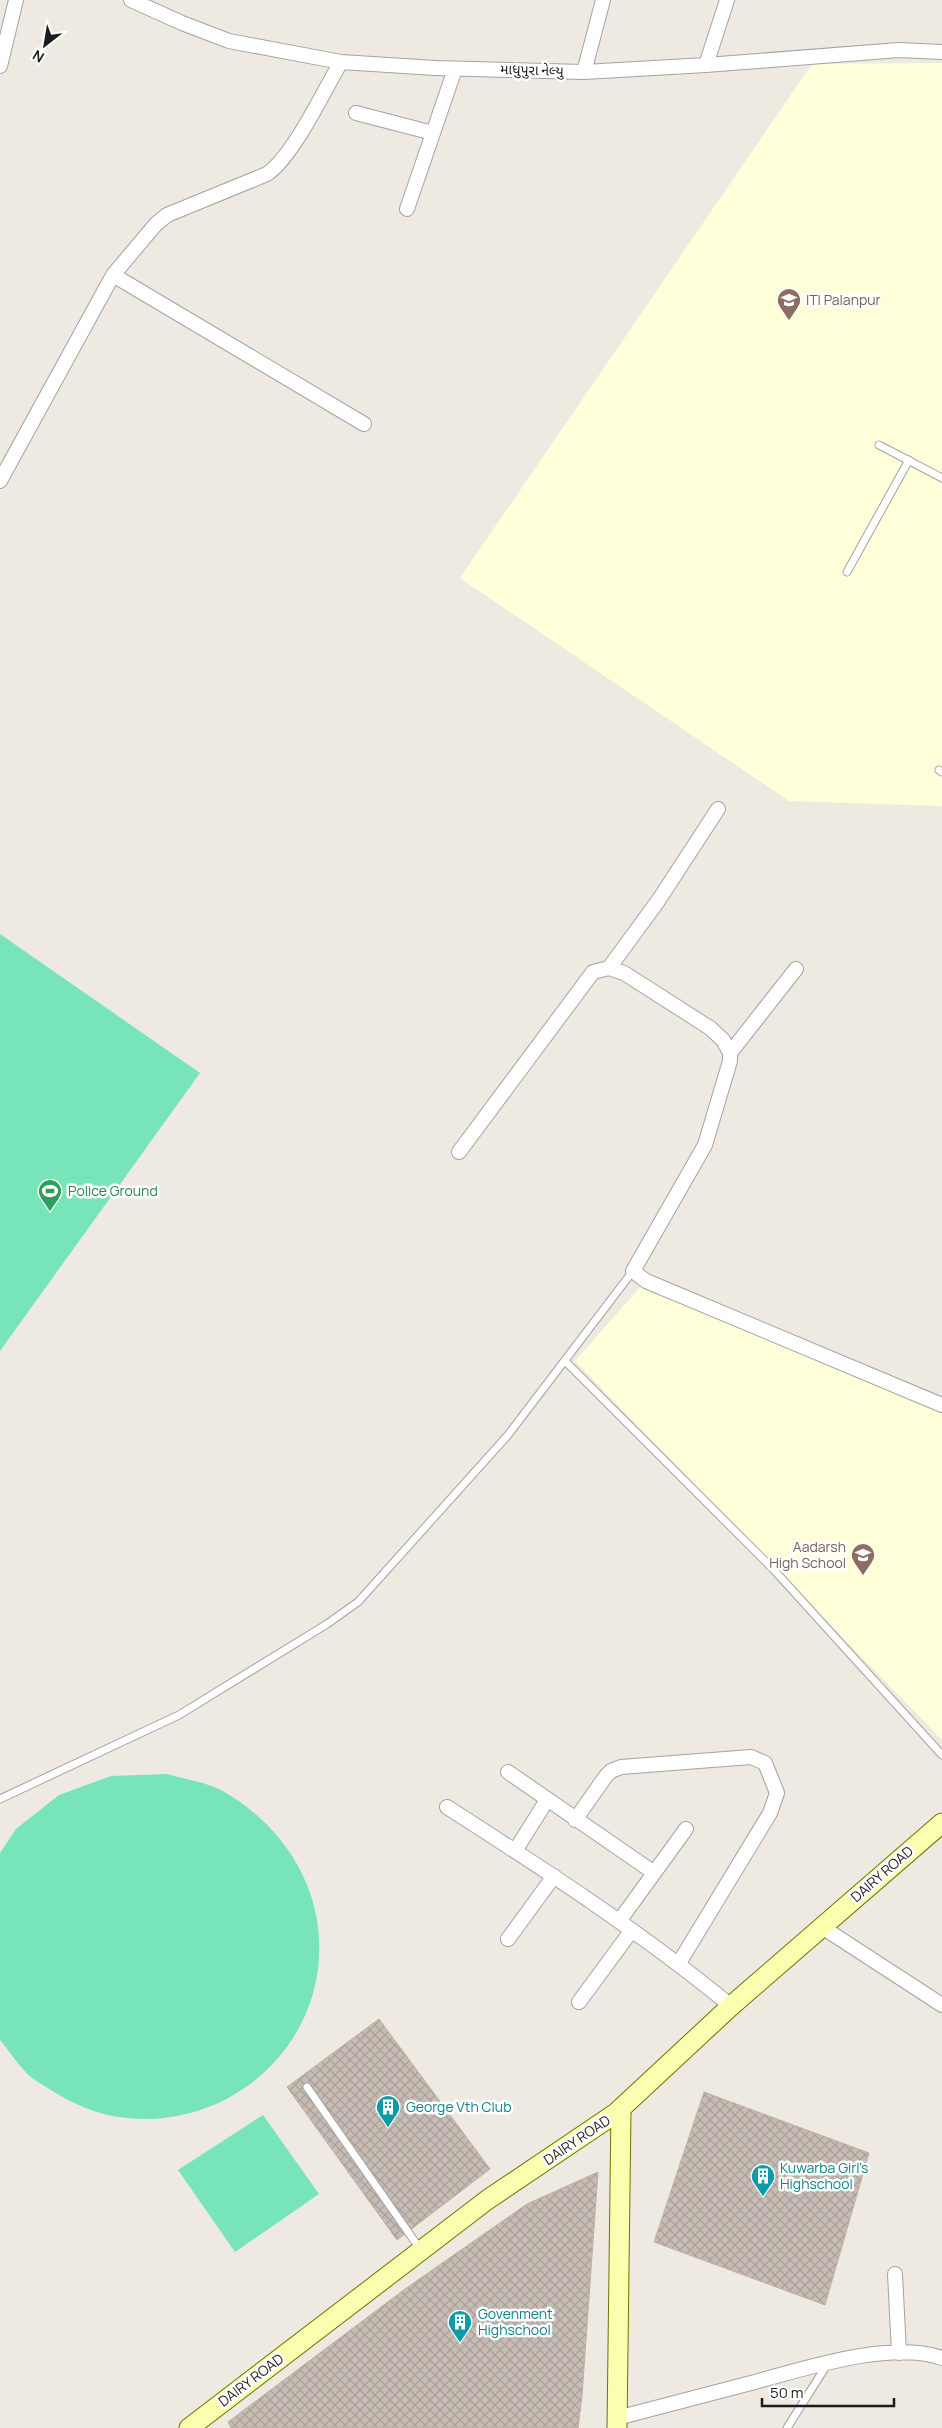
<svg xmlns="http://www.w3.org/2000/svg" width="942" height="2428" font-family="Manrope,'Noto Sans Gujarati',sans-serif">
<defs>
<pattern id="building-cross-hatch" width="8" height="8" patternUnits="userSpaceOnUse" patternTransform="scale(1.25)"><rect width="8" height="8" fill="#c6bcb4"/><path d="M0 0l8 8M0 8l8-8" fill="none" stroke="#aaa19a"/></pattern>
</defs>
<rect width="100%" height="100%" fill="#eeeae1"/>
<path fill="#ffffd9" d="M 942,63 L 942,806 L 789,801 L 460,578 L 812,64 Z
M 642,1285 L 942,1412 L 942,1740 L 575,1361 Z"/>
<path fill="#78e4ba" d="M 0,934 L 200,1073 L 0,1351 Z
M 167,1774 C 184,1779 205,1782 221,1790 C 275,1820 316,1875 319,1938 C 325,2038 242,2120 143,2119 C 106,2118 82,2109 51,2090 C 45,2086 37,2082 32,2078 C 20,2068 10,2052 0,2040 L 0,1853 L 16,1829 L 59,1795 L 111,1776 Z
M 263,2115 L 319,2194 L 235,2252 L 178,2170 Z"/>
<path fill="url(#building-cross-hatch)" stroke="#c1b0a2" d="M 379,2019 L 490,2169 L 397,2240 L 287,2087 Z
M 704,2092 L 869,2153 L 825,2305 L 654,2242 Z
M 598,2172 L 582,2396 L 578,2428 L 231,2428 L 228,2422 L 405,2289 L 527,2204 Z"/>
<g fill="none" stroke-linecap="round" stroke-linejoin="round">
<g stroke="#a3a3a3" stroke-width="9">
<path id="lane" d="M 879,445 L 942,478
M 847,572 L 909,460
M 939,770 L 942,772
M 566,1362 L 774,1570 L 942,1755
M 0,1799 L 179,1715 L 327,1624 L 358,1602 L 508,1435 L 633,1271
M 307,2087 L 420,2249
M 787,2428 L 828,2363"/>
</g>
<g stroke="#a3a3a3" stroke-width="16">
<path id="street" d="M 131,0 L 182,23 L 229,41 L 341,62 L 435,68 L 584,72 L 706,65 L 899,50 L 942,52
M 706,65 L 727,0
M 0,66 L 16,0
M 584,72 L 603,0
M 356,113 L 433,133
M 407,209 L 455,69
M 113,275 L 364,424
M 0,481 L 113,275 L 156,224 L 167,215 L 267,174 C 294,155 323,92 341,62
M 609,968 L 658,901 L 718,809
M 730,1053 L 796,969
M 459,1152 L 593,972 L 609,968 L 624,973 L 710,1028 L 723,1040 L 730,1053 L 730,1061 L 705,1145 L 633,1271 L 646,1281 L 942,1405
M 508,1772 L 653,1872
M 447,1807 C 545,1870 641,1932 731,2006
M 575,1820 L 606,1776 L 611,1771 L 621,1767 L 751,1757 L 765,1763 L 777,1793 L 770,1813 L 679,1963
M 515,1851 L 547,1800
M 620,1920 L 686,1829
M 822,1927 L 942,2005
M 508,1939 L 554,1876
M 579,2002 L 632,1930
M 895,2274 L 899,2353
M 617,2418 C 662,2406 706,2395 751,2383 C 804,2369 889,2340 942,2358"/>
</g>
<g stroke="#697600" stroke-width="21">
<path id="secondary" d="M 189,2428 L 487,2200 L 616,2113 L 731,2006 L 942,1823
M 617,2428 L 621,2109"/>
</g>
<use href="#lane" stroke="#fff" stroke-width="7"/>
<use href="#street" stroke="#fff" stroke-width="14"/>
<use href="#secondary" stroke="#fafeaf" stroke-width="19"/>
</g>
<defs>
<g id="university-pin" transform="scale(1.25)"><path d="M0 17L-7.5 6A9.5 9.5 0 1 1 7.5 6Z" fill="#8d6e63" stroke="#fff"/><path d="M0-5L7-2L0 1L-7-2ZM-4 1L0 2.5L4 1V4Q0 6-4 4Z" fill="#fff"/></g>
<g id="stadium-pin" transform="scale(1.25)"><path d="M0 17L-7.5 6A9.5 9.5 0 1 1 7.5 6Z" fill="#2e9e5b" stroke="#fff"/><path d="M0-5a6.5 5 0 1 0 0 10a6.5 5 0 1 0 0-10ZM-3.5-1.8h7v3.6h-7Z" fill="#fff"/></g>
<g id="school-pin" transform="scale(1.25)"><path d="M0 17L-7.5 6A9.5 9.5 0 1 1 7.5 6Z" fill="#8d6e63" stroke="#fff"/><path d="M0-5L7-2L0 1L-7-2ZM-4 1L0 2.5L4 1V4Q0 6-4 4Z" fill="#fff"/></g>
<g id="building-pin" transform="scale(1.25)"><path d="M0 17L-7.5 6A9.5 9.5 0 1 1 7.5 6Z" fill="#0f9aa8" stroke="#fff"/><path d="M-4-6H4V6H1V3H-1V6H-4ZM-2.5-4.3h1.7v1.8h-1.7ZM.8-4.3h1.7v1.8H.8ZM-2.5-1h1.7V.8h-1.7ZM.8-1h1.7V.8H.8Z" fill="#fff"/></g>
</defs>
<g fill-rule="evenodd">
<use href="#university-pin" x="789" y="300"/>
<use href="#stadium-pin" x="50" y="1191"/>
<use href="#school-pin" x="863" y="1555"/>
<use href="#building-pin" x="388" y="2107"/>
<use href="#building-pin" x="763" y="2176"/>
<use href="#building-pin" x="460" y="2322"/>
</g>
<g text-anchor="middle" stroke-width="5" stroke-linejoin="round" paint-order="stroke">
<g font-size="14" fill="#1c1c1c" stroke="#fff">
<text transform="translate(532 70) rotate(2)" y="5">માધુપુરા નેલ્યુ</text>
<text transform="translate(882 1874) rotate(-41)" y="5">DAIRY ROAD</text>
<text transform="translate(577 2140) rotate(-34)" y="5">DAIRY ROAD</text>
<text transform="translate(251 2380) rotate(-37)" y="5">DAIRY ROAD</text>
</g>
<g font-size="14" fill="#785e54" stroke="#fff" text-anchor="start">
<text x="806" y="305">ITI Palanpur</text>
<text x="846" y="1552" text-anchor="end">Aadarsh<tspan x="846" dy="16">High School</tspan></text>
</g>
<g font-size="14" fill="#27864d" stroke="#fff" text-anchor="start">
<text x="68" y="1196">Police Ground</text>
</g>
<g font-size="14" fill="#0d838f" stroke="#fff" text-anchor="start">
<text x="406" y="2112">George Vth Club</text>
<text x="780" y="2173">Kuwarba Girl's<tspan x="780" dy="16">Highschool</tspan></text>
<text x="478" y="2319">Govenment<tspan x="478" dy="16">Highschool</tspan></text>
</g>
</g>
<g transform="translate(45 45) rotate(211)" stroke="#ffffff" stroke-width="4" paint-order="stroke">
<path d="M0-4L9 19L0 12L-9 19Z" fill="#1c1c1c"/>
<text y="-8" font-size="14" font-weight="bold" text-anchor="middle" fill="#1c1c1c">N</text>
</g>
<path d="M762 2398v8h132v-8" fill="none" stroke="#1c1c1c" stroke-width="2.5"/>
<text x="770" y="2398" font-size="15" fill="#1c1c1c" stroke="#ffffff" stroke-width="4" paint-order="stroke">50 m</text>
</svg>
